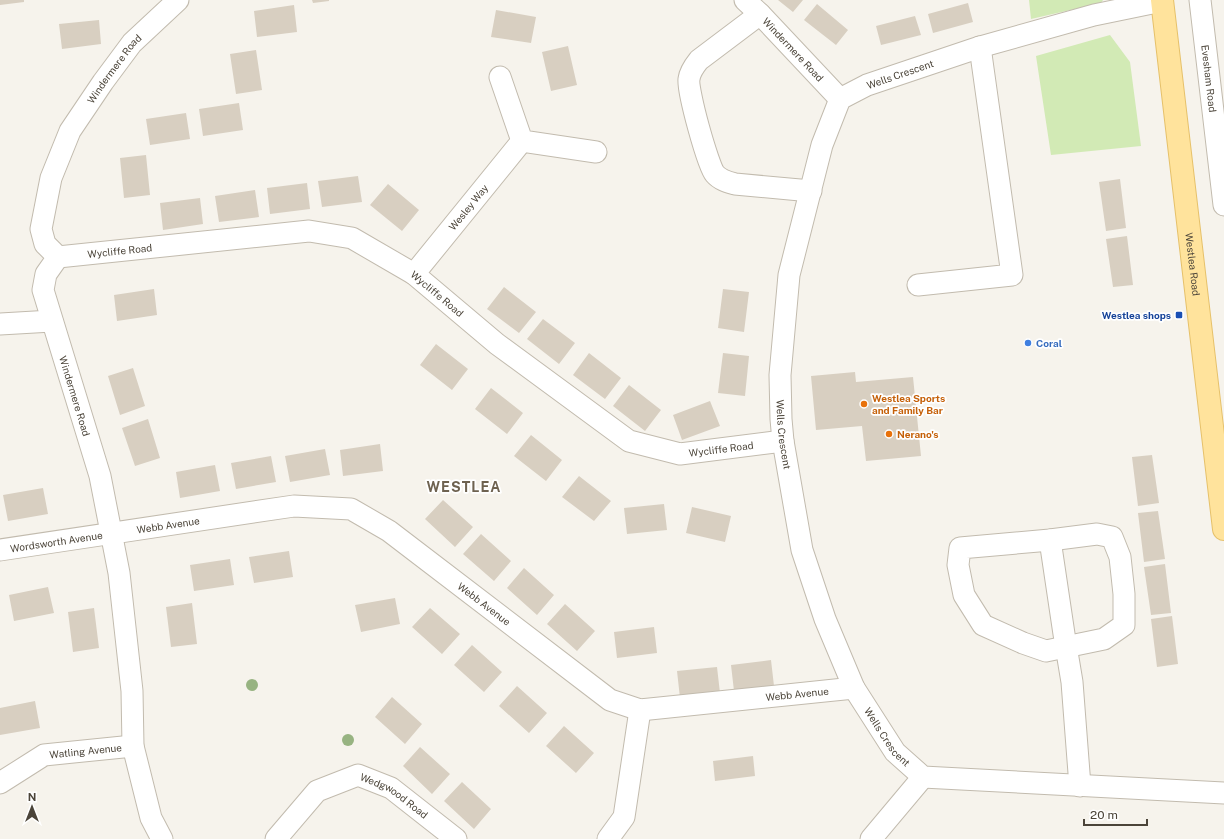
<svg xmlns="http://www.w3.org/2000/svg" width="1224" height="839" font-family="'Public Sans',sans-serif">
<rect width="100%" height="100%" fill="#f6f3ec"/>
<path fill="#d2eab5" d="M 1029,0 L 1103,0 L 1101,3 L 1031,19 Z
M 1110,35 L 1130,62 L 1141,146 L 1051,155 L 1036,56 Z"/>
<path fill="#d8cfc1" d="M 0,0 L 24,0 L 24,2 L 0,5 Z
M 312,0 L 329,0 L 329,1 L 313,3 Z
M 778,0 L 803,0 L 793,12 Z
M 968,3 L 973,22 L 933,33 L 928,14 Z
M 817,4 L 848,30 L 836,45 L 804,20 Z
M 294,5 L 297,32 L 257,37 L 254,11 Z
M 496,10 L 536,17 L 531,43 L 491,37 Z
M 915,16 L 921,35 L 881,45 L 876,26 Z
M 99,20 L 101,44 L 62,49 L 59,24 Z
M 568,46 L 577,85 L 551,91 L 542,52 Z
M 256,50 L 262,90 L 236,94 L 230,54 Z
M 239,103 L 243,130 L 203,136 L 199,109 Z
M 186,113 L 190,139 L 150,145 L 146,119 Z
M 146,155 L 150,195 L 124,198 L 120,158 Z
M 358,176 L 362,202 L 322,207 L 318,181 Z
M 1120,179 L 1126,228 L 1106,231 L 1099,182 Z
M 307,183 L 310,209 L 270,214 L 267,188 Z
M 388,184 L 419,210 L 402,231 L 370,205 Z
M 255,190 L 259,217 L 219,222 L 215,196 Z
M 200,198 L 203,224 L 163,230 L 160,203 Z
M 1127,236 L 1133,285 L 1113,287 L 1106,239 Z
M 504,287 L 536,312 L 519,333 L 487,309 Z
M 154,289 L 157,315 L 117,321 L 114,295 Z
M 723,289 L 749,292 L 744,332 L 718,328 Z
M 543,319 L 575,343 L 559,364 L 527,339 Z
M 436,344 L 468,369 L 452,390 L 420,365 Z
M 589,353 L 621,378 L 605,399 L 573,375 Z
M 723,353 L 749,356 L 745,396 L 718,393 Z
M 133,368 L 145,406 L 120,415 L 108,376 Z
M 855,372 L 856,382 L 913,377 L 921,456 L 866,461 L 862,426 L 816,430 L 811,376 Z
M 629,385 L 661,410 L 645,431 L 613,406 Z
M 491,388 L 523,413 L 507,434 L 475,409 Z
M 710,401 L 720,426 L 682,440 L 673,415 Z
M 148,419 L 160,458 L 135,466 L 122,428 Z
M 531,435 L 562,460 L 546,481 L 514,456 Z
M 380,444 L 383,471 L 343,476 L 340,450 Z
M 325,449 L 330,475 L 290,482 L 285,456 Z
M 1152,455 L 1159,503 L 1138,506 L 1132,457 Z
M 271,456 L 276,482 L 236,489 L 231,463 Z
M 215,465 L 220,491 L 180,498 L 176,472 Z
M 579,476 L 611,501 L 594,521 L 562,497 Z
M 43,488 L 48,514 L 8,521 L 3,495 Z
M 443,500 L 473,527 L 455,547 L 425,519 Z
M 664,504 L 667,530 L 627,534 L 624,508 Z
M 692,507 L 731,516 L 725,542 L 686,533 Z
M 1158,511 L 1165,559 L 1144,562 L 1138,513 Z
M 481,534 L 511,561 L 494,581 L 463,554 Z
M 289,551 L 293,577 L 254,583 L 249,557 Z
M 230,559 L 234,585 L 194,591 L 190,565 Z
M 1165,564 L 1171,613 L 1151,615 L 1144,567 Z
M 524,568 L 554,595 L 537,615 L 507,588 Z
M 48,587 L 54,613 L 14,621 L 9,595 Z
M 395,598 L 400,624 L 361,632 L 355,605 Z
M 192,603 L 197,644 L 171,647 L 166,607 Z
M 565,604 L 595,631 L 577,651 L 547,624 Z
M 94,608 L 99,648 L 73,652 L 68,612 Z
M 430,608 L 460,634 L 442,654 L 412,627 Z
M 1172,616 L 1178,664 L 1157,667 L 1151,619 Z
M 654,627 L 657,653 L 617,658 L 614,632 Z
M 472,645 L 502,672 L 484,692 L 454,665 Z
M 771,660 L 774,686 L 734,691 L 731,665 Z
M 717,667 L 720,693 L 680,698 L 677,671 Z
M 517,686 L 547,713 L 529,733 L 499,706 Z
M 392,697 L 422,724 L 405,744 L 375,717 Z
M 35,701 L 40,728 L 0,735 L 0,708 Z
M 564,726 L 594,753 L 576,773 L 546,746 Z
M 420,747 L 450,774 L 432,794 L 403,766 Z
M 753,756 L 755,776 L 715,781 L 713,761 Z
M 462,782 L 491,809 L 474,829 L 444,801 Z"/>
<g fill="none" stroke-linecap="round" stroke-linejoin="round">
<g stroke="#c2bbae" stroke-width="23">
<g id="minor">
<path id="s1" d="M 745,0 L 760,14 L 840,99"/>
<path id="s2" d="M 1200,0 L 1224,205"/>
<path id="s3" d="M 1162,1 L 1094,15 L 980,47 L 867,85 L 840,99 L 822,145 L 789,275 L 780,375 L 781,419 L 783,441 L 802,550 L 825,619 L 854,688 L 895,752 L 923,777 L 1224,793"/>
<path d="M 760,14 L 699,60 C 695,65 690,71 689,79 C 687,90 708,166 715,174 C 720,180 728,182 735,184 L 811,191"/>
<path d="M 500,77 L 522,141 L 596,152"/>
<path id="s4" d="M 58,257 L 309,231 L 352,238 L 414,274 L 497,344 L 629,441 L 680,454 L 783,441"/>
<path id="s5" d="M 414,274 L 522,141"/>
<path d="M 918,285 L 1012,275 L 980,47"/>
<path d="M 0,324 L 52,321"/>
<path d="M 1097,534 L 1112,537 L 1120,557 L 1124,594 L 1124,625 L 1104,639 L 1046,651 L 1023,643 L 983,625 L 964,595 L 958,565 L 960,548 L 1050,540 Z"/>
<path d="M 1050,540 L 1064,634 L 1072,682 L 1080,786"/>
<path id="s6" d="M 0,550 L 294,506 L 351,509 L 389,531 L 610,700 L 640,710 L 854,688"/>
<path id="s7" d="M 0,783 L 44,755 L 133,746"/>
<path id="s8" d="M 162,839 L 151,818 L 133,746 L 132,691 L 119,573 L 100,476 L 43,290 L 46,274 L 58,257 L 45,244 L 41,229 L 51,178 L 70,131 L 103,82 L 132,43 L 178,0"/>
<path id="s9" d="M 276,839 L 317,791 L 358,775 L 391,788 L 456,839"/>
<path d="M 608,839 L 624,817 L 640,710"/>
<path d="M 871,839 L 923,777"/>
</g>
</g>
<g stroke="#e6c16a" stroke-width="24">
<g id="major">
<path id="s10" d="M 1162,0 L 1224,529"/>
</g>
</g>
<use href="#minor" stroke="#fff" stroke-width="21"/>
<use href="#major" stroke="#ffe39c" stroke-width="22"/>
</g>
<g fill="#97b381">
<circle cx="252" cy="685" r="6"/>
<circle cx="348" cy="740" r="6"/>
</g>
<rect fill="#1a4fb4" stroke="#fff" stroke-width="1.5" x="1175" y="311" width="8" height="8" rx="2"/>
<circle fill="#3f7fe0" stroke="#fff" stroke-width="1.5" cx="1028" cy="343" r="4"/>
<g fill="#e8710a" stroke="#fff" stroke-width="1.5">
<circle cx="864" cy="404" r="4"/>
<circle cx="889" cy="434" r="4"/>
</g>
<g text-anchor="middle" stroke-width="3.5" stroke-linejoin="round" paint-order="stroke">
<g font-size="10" fill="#4b4439" stroke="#fff">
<text dy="4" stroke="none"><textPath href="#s1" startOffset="69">Windermere Road</textPath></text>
<text dy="4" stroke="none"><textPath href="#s8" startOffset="815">Windermere Road</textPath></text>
<text transform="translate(900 74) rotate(-19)" y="4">Wells Crescent</text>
<text dy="4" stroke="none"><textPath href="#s2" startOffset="79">Evesham Road</textPath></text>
<text dy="4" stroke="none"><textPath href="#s5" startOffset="86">Wesley Way</textPath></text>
<text dy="4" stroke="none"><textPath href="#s4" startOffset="62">Wycliffe Road</textPath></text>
<text dy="4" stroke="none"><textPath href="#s10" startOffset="266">Westlea Road</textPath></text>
<text dy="4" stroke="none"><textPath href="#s4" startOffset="398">Wycliffe Road</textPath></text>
<text transform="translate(75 396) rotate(73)" y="4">Windermere Road</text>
<text dy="4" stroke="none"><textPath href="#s3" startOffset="681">Wells Crescent</textPath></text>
<text dy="4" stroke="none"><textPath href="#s4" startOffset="734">Wycliffe Road</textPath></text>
<text dy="4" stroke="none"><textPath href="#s6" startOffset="170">Webb Avenue</textPath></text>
<text dy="4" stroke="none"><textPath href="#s6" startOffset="57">Wordsworth Avenue</textPath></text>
<text dy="4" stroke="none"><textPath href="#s6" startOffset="518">Webb Avenue</textPath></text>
<text dy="4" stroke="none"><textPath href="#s6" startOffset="866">Webb Avenue</textPath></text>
<text dy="4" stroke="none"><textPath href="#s3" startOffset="1005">Wells Crescent</textPath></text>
<text dy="4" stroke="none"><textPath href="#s7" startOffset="94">Watling Avenue</textPath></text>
<text dy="4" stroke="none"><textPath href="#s9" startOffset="149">Wedgwood Road</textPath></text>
</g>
<g font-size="10" font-weight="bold" fill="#164399" stroke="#fff" text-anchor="end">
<text x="1171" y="319">Westlea shops</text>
</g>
<g font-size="10" font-weight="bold" fill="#366cbe" stroke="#fff" text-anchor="start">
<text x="1036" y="347">Coral</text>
</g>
<g font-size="10" font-weight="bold" fill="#c56008" stroke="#fff" text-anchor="start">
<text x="872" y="402">Westlea Sports<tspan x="872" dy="12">and Family Bar</tspan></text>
<text x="897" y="438">Nerano's</text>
</g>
<g font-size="14" font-weight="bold" letter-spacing="1" fill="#6e6250" stroke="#fff">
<text x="464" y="492">WESTLEA</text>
</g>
</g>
<g transform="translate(32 807)" stroke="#ffffff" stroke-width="3" paint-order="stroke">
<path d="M0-3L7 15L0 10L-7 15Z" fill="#4b4439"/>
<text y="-6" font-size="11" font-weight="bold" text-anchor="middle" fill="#4b4439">N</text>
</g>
<path d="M1084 819v6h63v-6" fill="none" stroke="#4b4439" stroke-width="2"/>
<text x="1090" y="819" font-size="12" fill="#4b4439" stroke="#ffffff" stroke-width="3" paint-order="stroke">20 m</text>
</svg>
